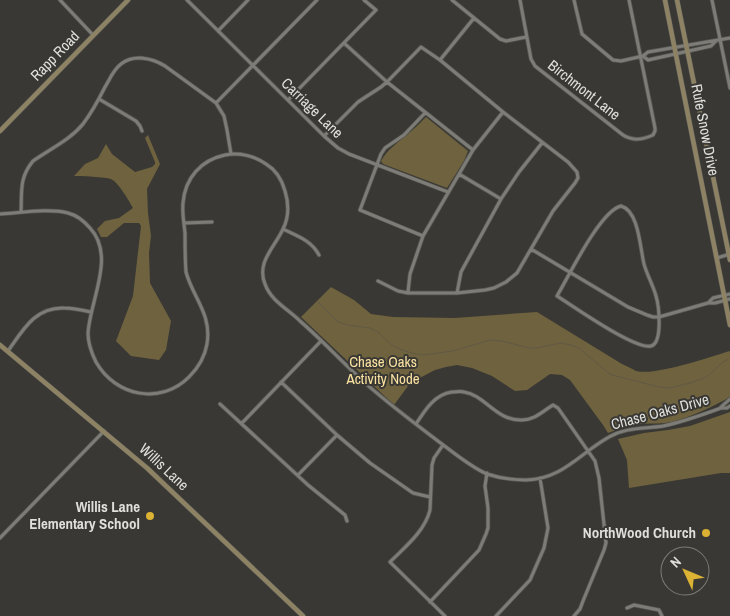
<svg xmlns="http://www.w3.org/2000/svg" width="730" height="616" font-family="'Archivo Narrow',sans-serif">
<rect width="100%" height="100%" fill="#393834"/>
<path fill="#6f623e" d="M 426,117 L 468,151 L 464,161 L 447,188 L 383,164 L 381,161 C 388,149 394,146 404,137 C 412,131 419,124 426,117 Z
M 148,135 L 160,164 L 147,189 L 148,213 L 151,236 L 149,253 L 150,283 L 171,321 L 166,350 L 159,360 L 131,356 L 116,341 L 133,296 L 141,226 L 139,223 L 124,223 L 107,237 L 101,237 L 97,229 L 105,221 L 119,218 L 133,208 C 129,201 119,183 111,179 C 106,177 80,176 74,176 L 85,164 L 98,158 L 106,144 L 112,154 L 135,172 L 152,167 L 155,164 L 155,162 L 145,138 Z
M 331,287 L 354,300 L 371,314 L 393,317 L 455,318 L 537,312 L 622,364 C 627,366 632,369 636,371 C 656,376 709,357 730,351 L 730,397 C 712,407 693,416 673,422 C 662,424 652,423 641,424 C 629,425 619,429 608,433 L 603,425 L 570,380 L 562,375 L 550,374 L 527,390 L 515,391 L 492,376 L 472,368 L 457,365 L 446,367 L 435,370 L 414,381 L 408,386 L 394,405 L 301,317 Z
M 730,412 L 730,473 L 721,473 L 629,488 L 627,460 L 618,439 L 644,433 L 668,430 L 690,426 Z"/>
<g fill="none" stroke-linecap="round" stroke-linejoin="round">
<path stroke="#605945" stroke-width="1" d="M 318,302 L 338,322 L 348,325 L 370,328 L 379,333 L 392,345 L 402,350 L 412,353 L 422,355 L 453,351 L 490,340 L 502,341 L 529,348 L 536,348 L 561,343 L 571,345 L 579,348 L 607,372 L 612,375 L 659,387 L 670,388 L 690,383 L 704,378 L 709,375 L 721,364 L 728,359"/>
<g stroke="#555551" stroke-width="4.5">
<path id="street" d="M 60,0 L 93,35
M 187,0 L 324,136 L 338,148 L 349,154 L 448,192
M 452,0 L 500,39 L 506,41 L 526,37
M 520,0 L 531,59 L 535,66 L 623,135 C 633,141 642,140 653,135 L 655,131 L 655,128 L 629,0
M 574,0 L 582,34 L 613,60 L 621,61 L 643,56 L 648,52 L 730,38
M 712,0 L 730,88
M 218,31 L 248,0
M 344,43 L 387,82 L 473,150
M 643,56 L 648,60 L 711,46 L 715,42
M 440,60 L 474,18
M 99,99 L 136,121 L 140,126 L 142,131
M 288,100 L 376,10 L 364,0
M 216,103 L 317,0
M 324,136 L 358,102 L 381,87 L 387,82 L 421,47 L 440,60 L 503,112 L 568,162 L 577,172 L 578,178 L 575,183 L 553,211 L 517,273 L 506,282 L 494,288 L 485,290 L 457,293 L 408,293 L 398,291 L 378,281
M 459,174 L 501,199
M 621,206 C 639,211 640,248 644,264 C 647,275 653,285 656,296 C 659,306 663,343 651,346 C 635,350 573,306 557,296 C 569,276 600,211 621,206 Z
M 21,212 C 22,191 19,178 33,161 C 50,149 70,140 83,124 C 92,112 99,99 105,87 C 110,79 113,70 121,64 C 134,54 152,58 165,66 L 216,103 L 224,116 L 227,130 L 231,154
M 0,214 C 19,213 50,208 68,213 C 76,215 84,221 90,228 C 116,256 90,300 88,333 C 88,342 92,354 96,362 C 116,397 161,405 189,377 C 198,368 205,356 207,344 C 212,314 193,298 186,272 C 185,259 185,246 185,233 C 184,223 182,213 183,203 C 185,178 201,160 225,155 C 239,152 255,156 266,164 C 276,170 282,180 285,191 C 289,204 289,217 283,229 C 275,247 256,262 265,284 C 271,301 288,309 300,321 C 322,340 341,361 363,381 C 385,401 409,419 434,438 C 449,449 470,467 487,474 C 499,478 513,480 526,480 C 563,479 580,453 609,437 C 626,427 644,429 663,426 C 683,422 702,415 721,408 L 727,408 L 730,406
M 184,223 L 212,222
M 283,229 C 297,236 311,240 319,255
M 423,236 L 360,210 L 381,154 L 385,148 L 404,135 L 425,113
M 531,249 L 628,307 L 647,315 L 653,317 L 659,317 L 708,303 L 715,303 L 730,299
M 717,258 L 730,254
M 408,292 L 410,274 L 423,236 L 473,150 L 503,112
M 457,293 L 461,272 L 501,199 L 519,172 L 542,143
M 709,302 L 713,298 L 730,294
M 8,351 C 23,330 35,307 64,308 C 73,308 82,310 91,312
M 281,382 L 337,435 L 370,463 L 413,493 L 430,497
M 220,404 L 308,485 L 345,515 L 347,521
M 721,407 L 730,399
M 242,423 L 321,341
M 416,424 C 425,410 435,394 452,392 C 456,392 461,391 464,392 C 485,395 496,421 522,420 C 535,420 543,411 553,405 L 558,408 L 595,461 L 599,478 L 606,543 L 604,550 L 583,601 L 580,609 L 574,616
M 443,445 L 434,458 L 432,465 L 430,510 C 425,531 405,547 390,562 L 445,616
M 298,475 L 337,435
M 0,538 L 104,431
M 430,602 L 479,550 L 486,534 L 488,528 L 488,508 L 485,486 L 487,473
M 627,608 L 634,605 L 659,610 L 662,616
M 496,616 L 530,580 L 544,548 L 548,528 L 540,478"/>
</g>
<g stroke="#555551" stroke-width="5.5">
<path id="secondary" d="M 665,0 L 730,325
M 677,0 L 730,260
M 0,131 L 128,0
M 0,345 L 147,468 L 303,616"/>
</g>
<use href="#street" stroke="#7d7c77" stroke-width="3"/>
<use href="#secondary" stroke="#8d8364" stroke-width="4.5"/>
</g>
<g fill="#dbb233" stroke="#393834" stroke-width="2">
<circle cx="150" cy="516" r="5"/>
<circle cx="706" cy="533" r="5"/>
</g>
<g text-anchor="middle" stroke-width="4" stroke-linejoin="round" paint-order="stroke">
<g font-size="15" fill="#dfdfdc" stroke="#393834">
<text transform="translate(55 56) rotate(-46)" y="5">Rapp Road</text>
<text transform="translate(584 90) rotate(38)" y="5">Birchmont Lane</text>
<text transform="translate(312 108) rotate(44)" y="5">Carriage Lane</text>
<text transform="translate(705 130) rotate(79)" y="5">Rufe Snow Drive</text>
<text transform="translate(660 412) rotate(-15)" y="5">Chase Oaks Drive</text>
<text transform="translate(164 467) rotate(43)" y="5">Willis Lane</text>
</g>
<g font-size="15" fill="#fae2a1" stroke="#393834">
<text x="383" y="367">Chase Oaks<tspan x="383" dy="17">Activity Node</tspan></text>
</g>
<g font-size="15" font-weight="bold" fill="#dfdfdc" stroke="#393834" text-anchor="end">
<text x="140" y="512">Willis Lane<tspan x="140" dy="17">Elementary School</tspan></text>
<text x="696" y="538">NorthWood Church</text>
</g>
</g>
<g transform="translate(685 571) rotate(314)"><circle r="24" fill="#393834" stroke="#7b7b77"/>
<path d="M0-4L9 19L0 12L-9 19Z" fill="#dbb233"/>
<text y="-8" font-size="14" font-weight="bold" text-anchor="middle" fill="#dfdfdc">N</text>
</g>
</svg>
